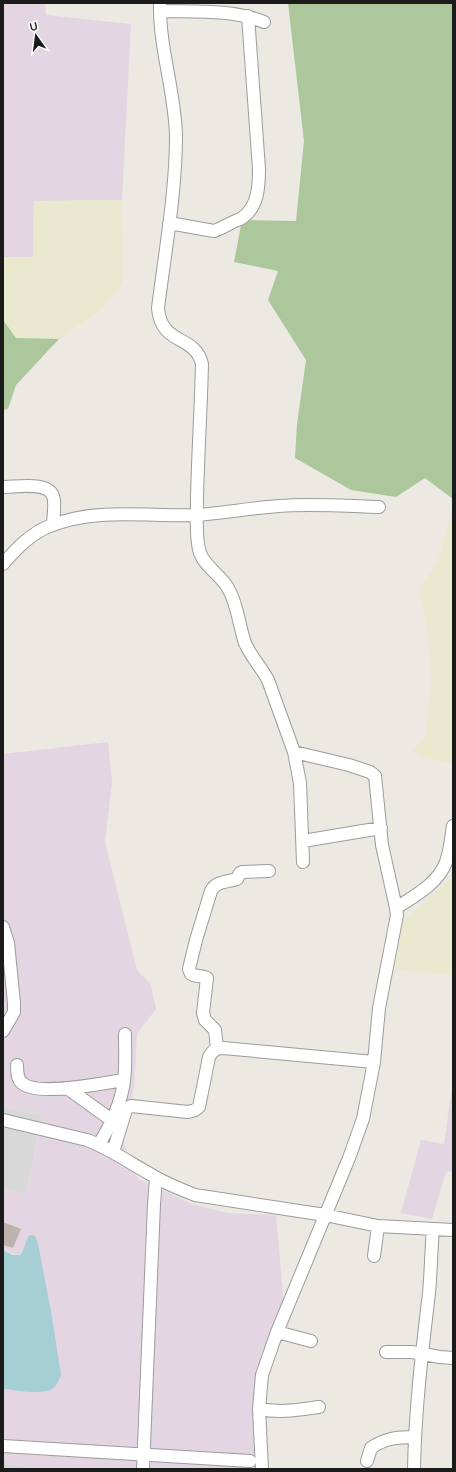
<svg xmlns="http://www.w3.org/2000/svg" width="456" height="1472" font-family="Cabin,sans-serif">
<rect width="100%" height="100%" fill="#ece8e2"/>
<path fill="#d9d8d9" d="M 3,1107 L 42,1115 L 26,1195 L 3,1189 Z
M 3,1459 L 10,1464 L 38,1469 L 3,1469 Z"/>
<path fill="#e4d5e3" d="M 3,3 L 45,3 L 46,15 L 131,24 L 122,200 L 34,201 L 33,257 L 3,257 Z
M 108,742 L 112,782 L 105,842 L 137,970 L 151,985 L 156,1009 L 137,1034 L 134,1088 L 122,1139 L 138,1179 L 192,1204 L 228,1213 L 276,1215 L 284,1306 L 257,1370 L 256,1407 L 261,1469 L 38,1469 L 10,1464 L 3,1459 L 3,1389 L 44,1392 L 51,1311 L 38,1243 L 24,1251 L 18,1255 L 3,1250 L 3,1189 L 26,1195 L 42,1115 L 3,1107 L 3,754 Z
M 453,1081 L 453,1171 L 446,1172 L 432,1219 L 401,1213 L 421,1140 L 444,1144 Z"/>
<path fill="#e9e9cf" d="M 122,200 L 123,283 L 99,311 L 59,339 L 16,338 L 3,320 L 3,257 L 33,257 L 34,201 Z
M 453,504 L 453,764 L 450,762 L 430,760 L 412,752 L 426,735 L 431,678 L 428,633 L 419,590 L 439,558 Z
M 453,877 L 453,975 L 395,970 L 402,922 Z"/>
<path fill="#acc79b" d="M 288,3 L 453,3 L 453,499 L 425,478 L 396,497 L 351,490 L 295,458 L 297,424 L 306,360 L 268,300 L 278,271 L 234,262 L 242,220 L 296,221 L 304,141 Z
M 3,320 L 16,338 L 59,339 L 16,385 L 8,409 L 3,410 Z"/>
<path fill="#a6cfd5" d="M 30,1235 L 35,1236 L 38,1243 L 51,1311 L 61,1375 C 59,1380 57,1385 53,1388 C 43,1396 15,1390 3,1389 L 3,1250 L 13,1255 L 20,1255 C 26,1249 24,1241 30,1235 Z"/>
<path fill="#bcb3af" d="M 3,1222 L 21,1229 L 13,1248 L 3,1245 Z"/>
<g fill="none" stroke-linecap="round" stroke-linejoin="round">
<g stroke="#9c9c9c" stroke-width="14">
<path id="minor" d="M 160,3 C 159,48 175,91 176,136 C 176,192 165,252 158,308 C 161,346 195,334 202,364 C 201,408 198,453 197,498 C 197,513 195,538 200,553 C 205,567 221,575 228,588 C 238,605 239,626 245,643 C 251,657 261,667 268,680 L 294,752 L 349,765 L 370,772 L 375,776 L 382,845 L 396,908 L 397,915 L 379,1008 L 374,1062 L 363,1119 L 349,1158 L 277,1332 L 262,1375 L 259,1409 L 262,1469
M 160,11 C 195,12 231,9 264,22
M 169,223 L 214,231 C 220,229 225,226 231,223 C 234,221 239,220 242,218 C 258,207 259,187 259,169 L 248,16
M 3,487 C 16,487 48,481 53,496 C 56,504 53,516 53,525
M 3,564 C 16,549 31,533 50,526 C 96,507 149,517 197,515 C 224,513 251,508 279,506 C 312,503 345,506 379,507
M 294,752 L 300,783 L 303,862
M 303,841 L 381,828
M 396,908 C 414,896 438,884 446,862 C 450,851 451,838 453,826
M 3,927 L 8,943 L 14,1003 L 14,1012 L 3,1031
M 217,1048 L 215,1030 L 205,1020 L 203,1013 L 207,978 C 202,975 196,977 191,974 L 189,969 L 196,940 L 211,891 C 216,881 227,882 237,879 L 240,873 L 242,872 L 269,871
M 17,1065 C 17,1071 17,1079 22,1083 C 37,1097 103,1083 124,1080
M 67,1088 L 113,1121
M 3,1120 L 87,1140 C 109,1148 128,1162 150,1174 C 164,1183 180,1189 195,1195 L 325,1215 L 378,1226 L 453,1230
M 99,1144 C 111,1125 121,1104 124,1081 C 126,1065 125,1049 125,1034
M 113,1152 L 125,1113 L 126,1109 L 131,1106 L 188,1112 L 195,1110 L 199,1107 L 209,1057 C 213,1050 216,1048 223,1048 L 374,1062
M 374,1256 L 378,1226
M 277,1332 L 311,1341
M 386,1352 L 412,1352 L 440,1357 L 453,1358
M 259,1409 C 281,1413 297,1410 319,1407
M 3,1446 L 250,1461
M 367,1461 L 371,1448 C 385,1438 398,1437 414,1437
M 143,1469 L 154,1204 L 156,1178
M 414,1469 C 415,1410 422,1352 429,1293 C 431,1272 431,1251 433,1230"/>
</g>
<use href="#minor" stroke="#fff" stroke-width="12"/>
</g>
<rect width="456" height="1472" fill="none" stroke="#1b1b1b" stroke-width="8"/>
<g transform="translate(36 36) rotate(346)" stroke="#ffffff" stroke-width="3" paint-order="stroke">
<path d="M0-3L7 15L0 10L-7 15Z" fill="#1b1b1b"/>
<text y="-6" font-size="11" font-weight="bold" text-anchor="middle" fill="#1b1b1b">U</text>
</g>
</svg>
